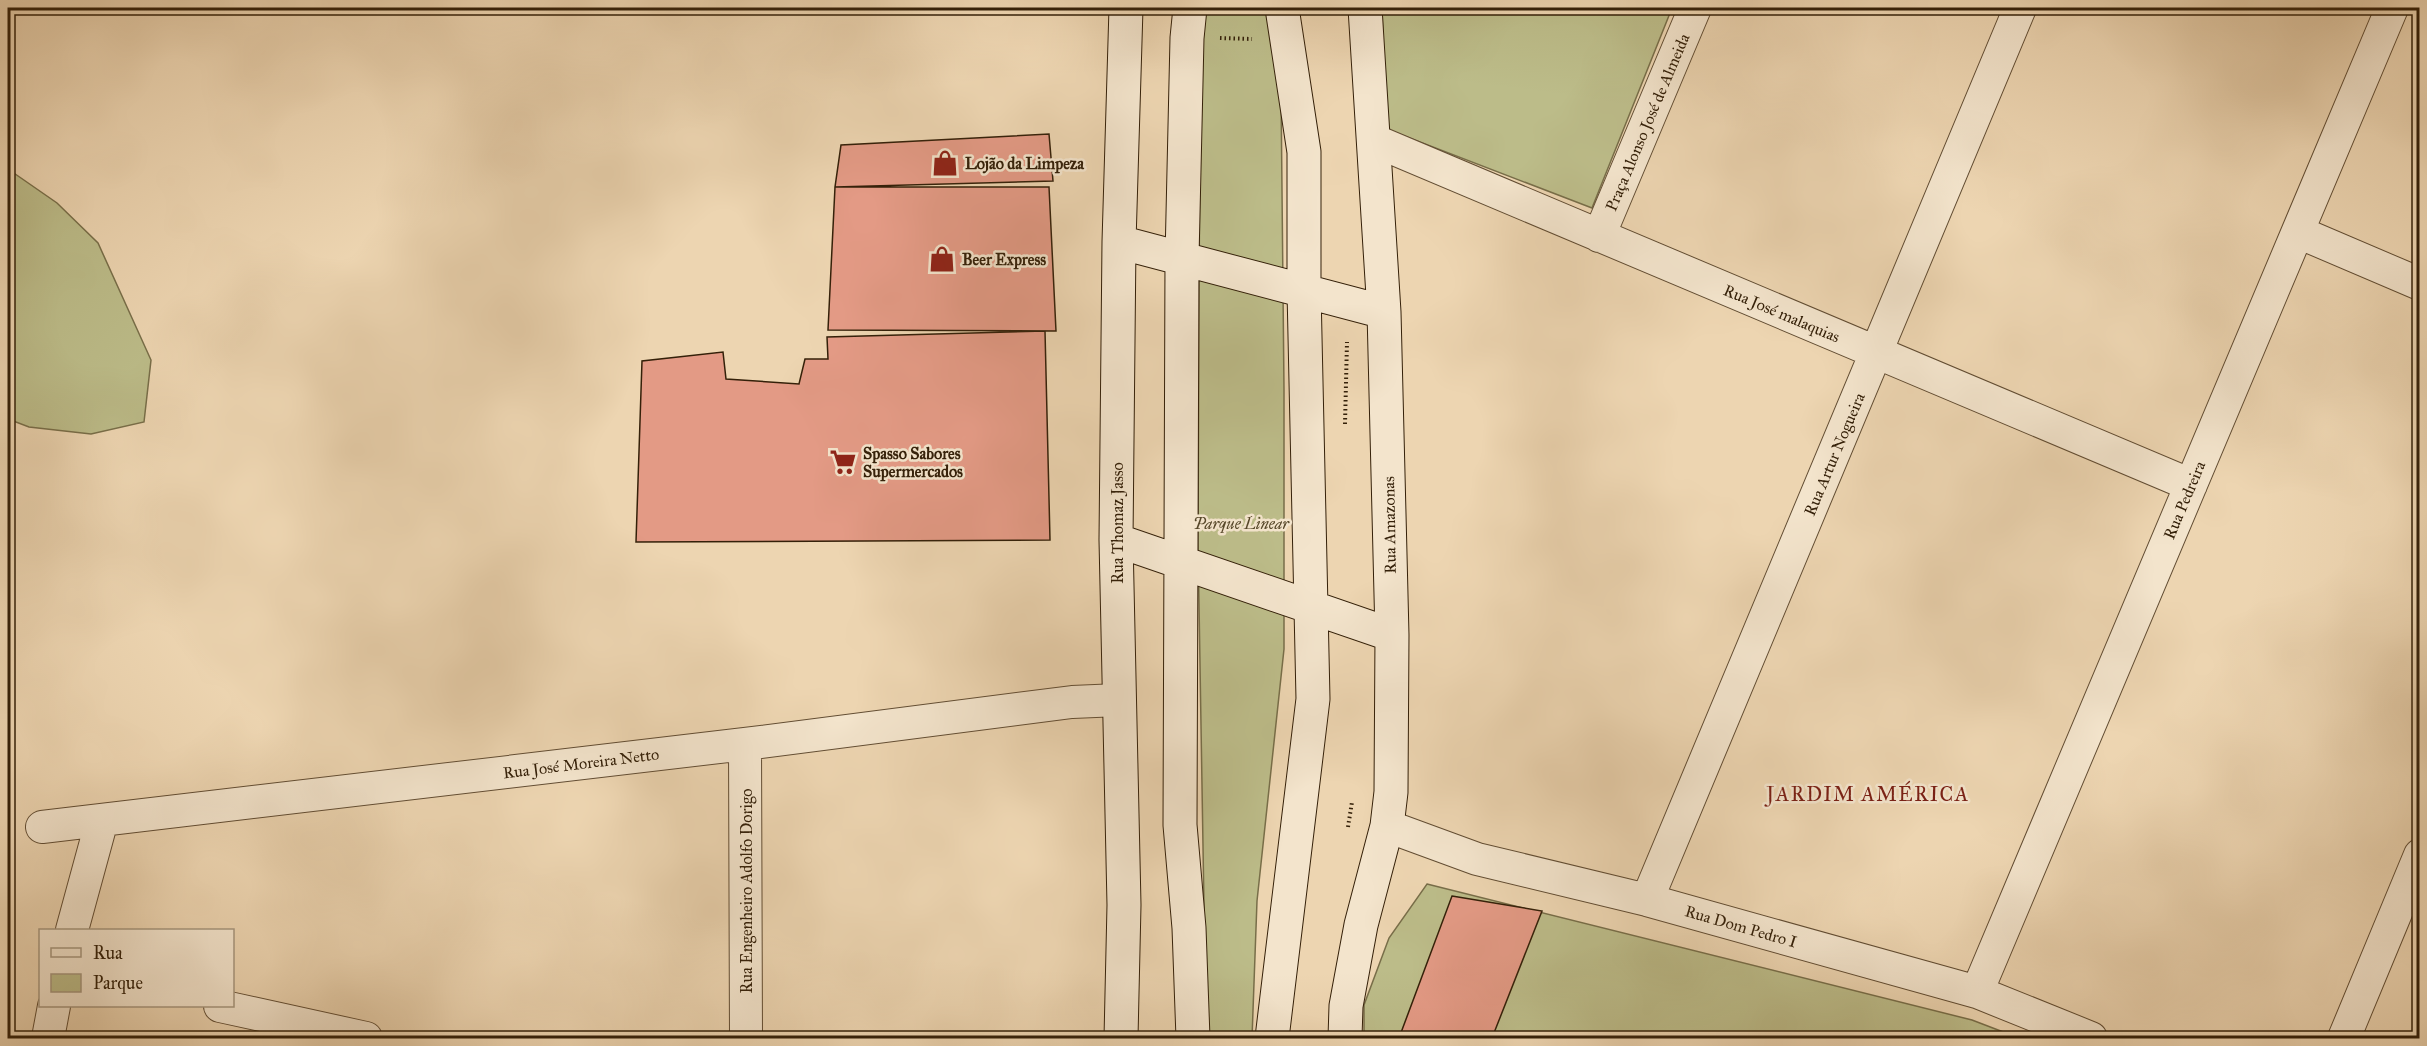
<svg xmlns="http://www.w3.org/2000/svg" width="2427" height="1046" font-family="'IM FELL Great Primer',serif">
<rect width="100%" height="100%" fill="#edd5b1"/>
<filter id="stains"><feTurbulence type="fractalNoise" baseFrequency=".00333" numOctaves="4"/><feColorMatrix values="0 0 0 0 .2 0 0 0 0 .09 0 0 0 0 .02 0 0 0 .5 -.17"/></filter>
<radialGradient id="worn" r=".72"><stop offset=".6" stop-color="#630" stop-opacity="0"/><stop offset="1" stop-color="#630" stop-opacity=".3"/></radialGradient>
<path fill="#bcbc89" stroke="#786e49" stroke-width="1.5" d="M 1205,8 L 1269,8 L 1281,90 L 1284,390 L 1284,649 L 1257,901 L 1252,1038 L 1203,1038 L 1204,907 L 1198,543 L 1200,93 Z
M 1382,8 L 1672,8 L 1592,208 L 1386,129 Z
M 8,169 L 57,203 L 98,243 L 151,360 L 144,422 L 91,434 L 29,427 L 8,419 Z
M 1427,884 L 1972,1020 L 2019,1038 L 1364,1038 L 1364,1005 L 1389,938 Z"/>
<path fill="#e39a85" stroke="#342009" stroke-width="1.5" d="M 1049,134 L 1053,181 L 835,187 L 841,145 Z
M 835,187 L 1049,187 L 1056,331 L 828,330 Z
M 1045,331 L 1050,540 L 636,542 L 642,361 L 723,352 L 726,379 L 799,384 L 805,359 L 828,359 L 827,337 Z
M 1452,896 L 1542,911 L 1492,1038 L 1399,1038 Z"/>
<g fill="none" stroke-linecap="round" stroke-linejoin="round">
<g stroke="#624d33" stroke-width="34">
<path id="street" d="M 1373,140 L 2191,485
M 2298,232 L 2420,284
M 1599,236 L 1695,8
M 745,744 L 746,1038
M 1387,826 L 1477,859 L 1647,900 L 1977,992 L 2091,1038
M 42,827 L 745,744 L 1072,702 L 1119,700
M 1647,900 L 2020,8
M 72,930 L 102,820
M 1977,992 L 2392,8
M 220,1006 L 366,1038
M 48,1038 L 54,1006
M 2344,1038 L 2420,855"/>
</g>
<g stroke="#342009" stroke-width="35">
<path id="secondary" d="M 1190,8 L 1187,38 L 1182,258 L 1180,825 L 1189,928 L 1193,1038
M 1119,242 L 1384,312
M 1116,540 L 1392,635
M 1121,1038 L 1124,905 L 1116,540 L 1119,242 L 1126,8
M 1272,1038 L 1313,699 L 1304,291 L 1304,152 L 1282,8
M 1345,1038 L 1346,1006 L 1361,925 L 1387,826 L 1391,792 L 1392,635 L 1384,312 L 1365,8"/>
</g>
<path stroke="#342009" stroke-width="4" stroke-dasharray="1.5 3" stroke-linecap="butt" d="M 1220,38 L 1252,39
M 1345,424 L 1347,342
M 1348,827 L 1352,802"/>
<use href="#street" stroke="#f3e4cc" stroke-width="32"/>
<use href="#secondary" stroke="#f3e4cc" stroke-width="33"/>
</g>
<defs>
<g id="shop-bare" transform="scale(2.07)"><path d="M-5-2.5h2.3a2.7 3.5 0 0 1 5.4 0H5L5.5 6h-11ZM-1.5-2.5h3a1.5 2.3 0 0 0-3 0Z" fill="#8f2418" stroke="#f3e4cc" stroke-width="2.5" paint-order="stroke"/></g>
<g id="supermarket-bare" transform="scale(2.07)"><path d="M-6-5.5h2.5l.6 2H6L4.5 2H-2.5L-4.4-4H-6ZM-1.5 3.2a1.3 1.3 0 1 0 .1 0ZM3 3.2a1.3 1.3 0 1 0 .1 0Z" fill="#8f2418" stroke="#f3e4cc" stroke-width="2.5" paint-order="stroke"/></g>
</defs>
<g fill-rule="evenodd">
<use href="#shop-bare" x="945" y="163"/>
<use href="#shop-bare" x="942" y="259"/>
<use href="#supermarket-bare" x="843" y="462"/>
</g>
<g text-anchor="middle" stroke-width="5" stroke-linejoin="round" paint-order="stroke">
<g font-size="16" fill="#342009" stroke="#f3e4cc">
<text transform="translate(1647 122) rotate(-67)" y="6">Praça Alonso José de Almeida</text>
<text transform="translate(1782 313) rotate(23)" y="6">Rua José malaquias</text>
<text transform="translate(1834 454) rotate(-67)" y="6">Rua Artur Nogueira</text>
<text transform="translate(2184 500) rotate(-67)" y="6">Rua Pedreira</text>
<text transform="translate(1117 523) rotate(-90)" y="6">Rua Thomaz Jasso</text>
<text transform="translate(1389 525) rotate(-91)" y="6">Rua Amazonas</text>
<text transform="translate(581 763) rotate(-7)" y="6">Rua José Moreira Netto</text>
<text transform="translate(746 891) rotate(-90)" y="6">Rua Engenheiro Adolfo Dorigo</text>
<text transform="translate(1741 926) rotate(16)" y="6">Rua Dom Pedro I</text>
</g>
<g font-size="16" font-weight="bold" fill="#342009" stroke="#f3e4cc" text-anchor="start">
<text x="965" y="169">Lojão da Limpeza</text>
<text x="962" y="265">Beer Express</text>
<text x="863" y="459">Spasso Sabores<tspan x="863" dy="18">Supermercados</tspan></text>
</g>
<g font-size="16" font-style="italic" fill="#564729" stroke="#f3e4cc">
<text x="1241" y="529">Parque Linear</text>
</g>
<g font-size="20" letter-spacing="1.5" fill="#7a1f14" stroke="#f3e4cc">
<text x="1868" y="801">JARDIM AMÉRICA</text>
</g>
</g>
<rect width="2427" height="1046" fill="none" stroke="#edd5b1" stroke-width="30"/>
<rect x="9" y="9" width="2409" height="1028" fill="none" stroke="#342009" stroke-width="3"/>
<rect x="15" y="15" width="2397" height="1016" fill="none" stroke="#342009" stroke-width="1.5"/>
<rect x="39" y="929" width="195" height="78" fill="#f3e4cc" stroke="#a7967e" stroke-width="1.5"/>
<rect x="51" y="948" width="30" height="9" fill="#f3e4cc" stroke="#a7967e" stroke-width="1.5"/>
<text x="93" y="959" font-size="18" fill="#342009">Rua</text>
<rect x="51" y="974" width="30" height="18" fill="#bcbc89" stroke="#a7967e" stroke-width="1.5"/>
<text x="93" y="989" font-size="18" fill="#342009">Parque</text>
<rect width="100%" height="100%" filter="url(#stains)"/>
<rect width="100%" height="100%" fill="url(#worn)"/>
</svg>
